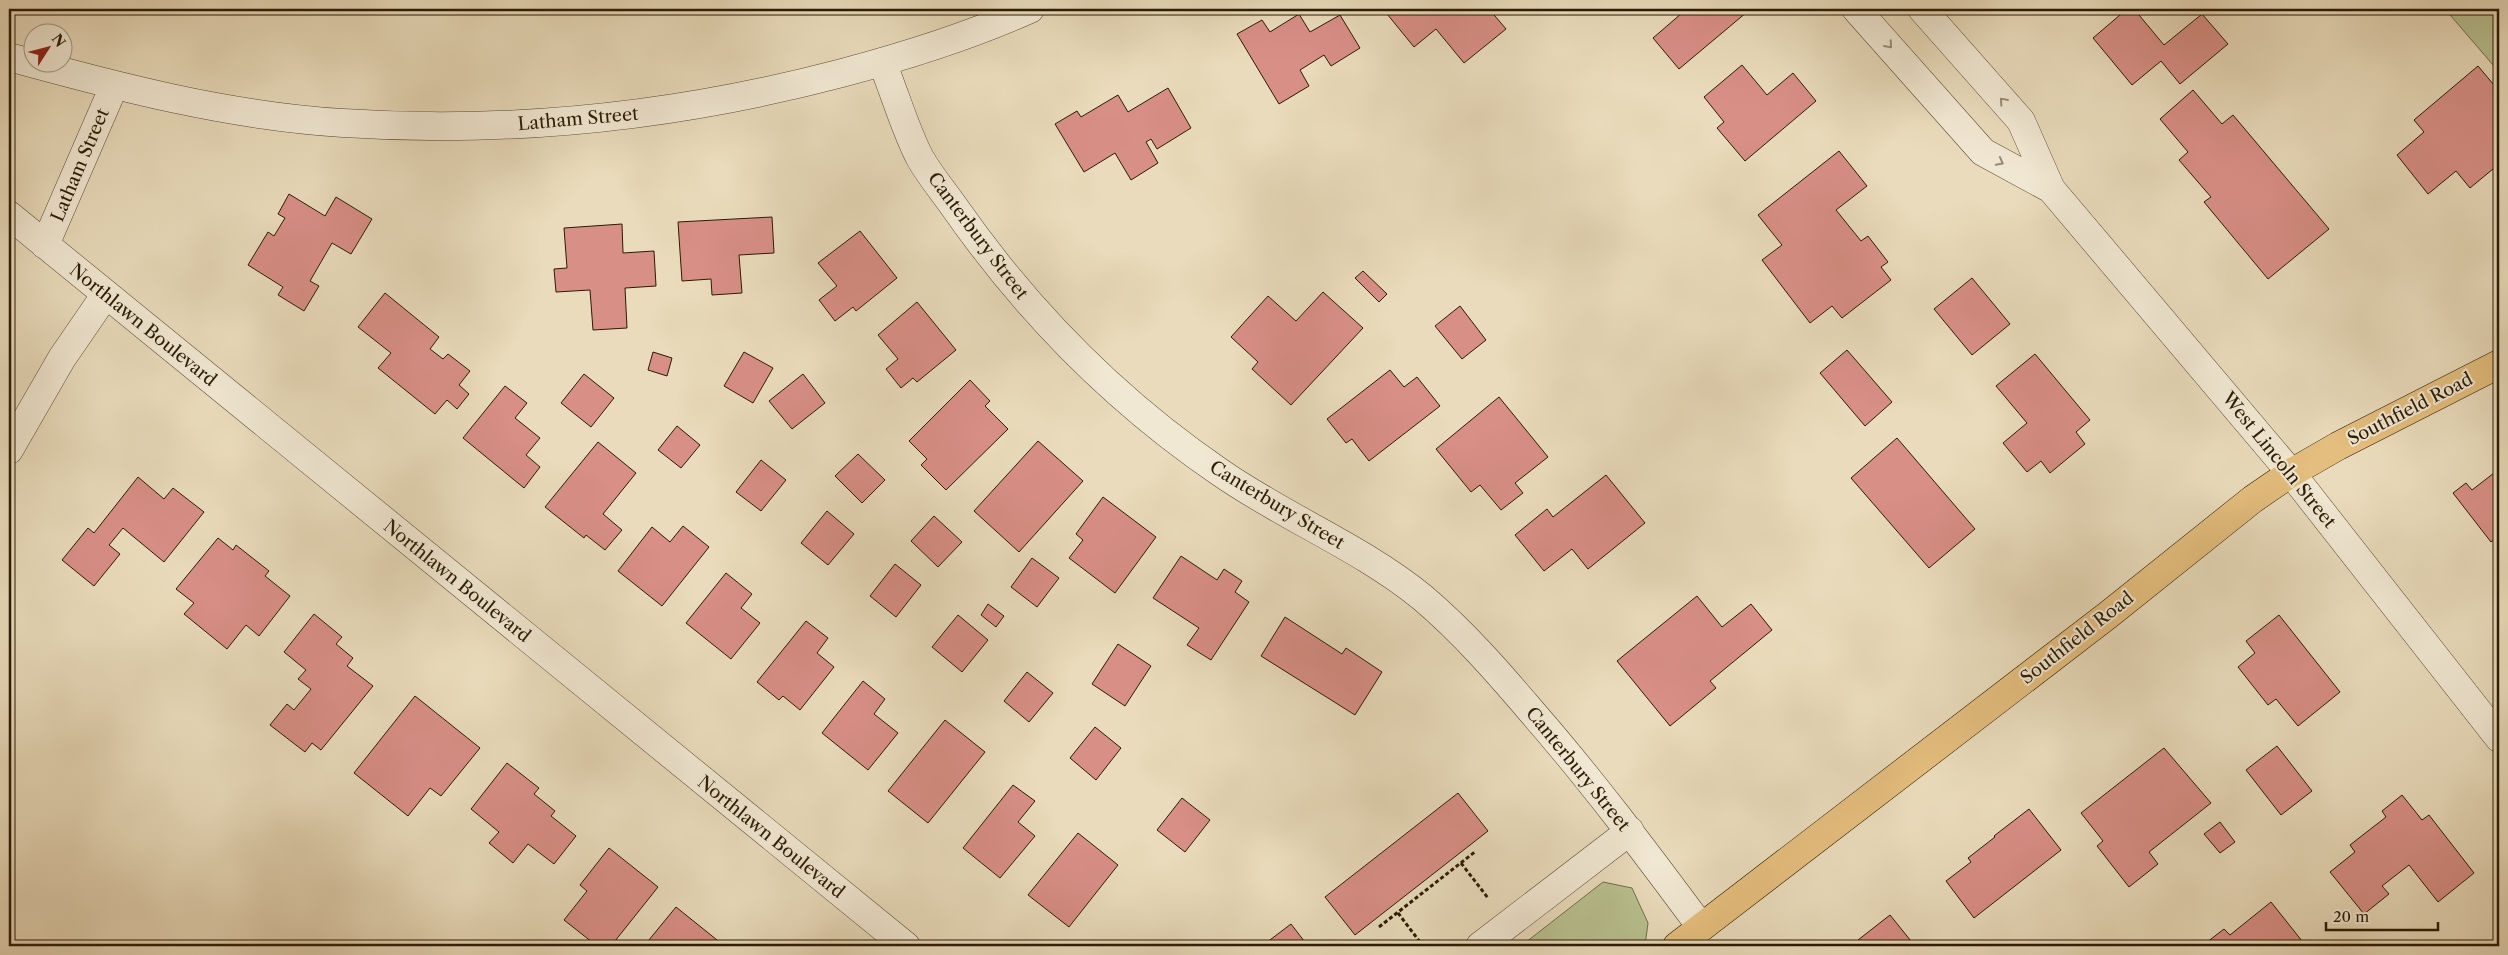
<svg xmlns="http://www.w3.org/2000/svg" width="2508" height="955" font-family="'Libre Caslon Text',serif">
<rect width="100%" height="100%" fill="#e9dbbb"/>
<filter id="stains"><feTurbulence type="fractalNoise" baseFrequency=".004" numOctaves="4"/><feColorMatrix values="0 0 0 0 .2 0 0 0 0 .09 0 0 0 0 .02 0 0 0 .5 -.17"/></filter>
<radialGradient id="worn" r=".72"><stop offset=".6" stop-color="#630" stop-opacity="0"/><stop offset="1" stop-color="#630" stop-opacity=".3"/></radialGradient>
<path fill="#b8c08f" stroke="#726e4a" d="M 2445,9 L 2499,9 L 2499,72 Z
M 1603,882 L 1632,888 L 1648,923 L 1645,946 L 1521,946 Z"/>
<path fill="#d88f86" stroke="#2b1b05" d="M 1383,9 L 1489,9 L 1506,29 L 1464,63 L 1436,29 L 1414,47 Z
M 1678,9 L 1744,9 L 1747,12 L 1679,69 L 1653,38 L 1682,13 Z
M 2127,9 L 2134,9 L 2164,45 L 2202,14 L 2228,44 L 2180,84 L 2161,61 L 2132,85 L 2093,38 Z
M 1299,14 L 1310,32 L 1340,15 L 1360,48 L 1331,66 L 1324,55 L 1300,70 L 1309,86 L 1279,104 L 1237,34 L 1262,20 L 1270,32 Z
M 1742,65 L 1767,95 L 1793,73 L 1816,101 L 1745,161 L 1717,128 L 1724,122 L 1704,97 Z
M 2478,66 L 2499,91 L 2499,164 L 2470,188 L 2456,171 L 2428,194 L 2397,155 L 2424,132 L 2414,120 Z
M 1168,88 L 1191,128 L 1157,149 L 1151,139 L 1146,142 L 1158,163 L 1131,180 L 1115,153 L 1084,172 L 1055,124 L 1077,111 L 1081,117 L 1118,95 L 1128,112 Z
M 2193,90 L 2222,124 L 2233,115 L 2329,229 L 2268,279 L 2204,202 L 2211,197 L 2179,160 L 2188,152 L 2160,119 Z
M 1839,151 L 1867,186 L 1836,210 L 1861,241 L 1868,236 L 1888,262 L 1881,267 L 1891,280 L 1842,318 L 1832,306 L 1810,323 L 1762,260 L 1782,245 L 1758,215 Z
M 289,194 L 325,216 L 336,197 L 372,219 L 351,254 L 332,243 L 310,281 L 319,286 L 304,311 L 278,295 L 283,287 L 248,265 L 268,232 L 274,236 L 285,218 L 278,214 Z
M 772,217 L 774,253 L 739,255 L 742,293 L 712,295 L 711,279 L 682,281 L 678,222 Z
M 622,224 L 623,253 L 654,251 L 656,286 L 625,288 L 627,328 L 593,330 L 590,290 L 556,292 L 554,269 L 567,268 L 564,228 Z
M 860,231 L 897,278 L 856,311 L 853,307 L 835,321 L 819,300 L 837,286 L 818,263 Z
M 1363,271 L 1387,294 L 1379,302 L 1355,278 Z
M 1972,278 L 2010,324 L 1972,355 L 1934,309 Z
M 1323,292 L 1363,328 L 1291,405 L 1252,369 L 1258,362 L 1231,337 L 1268,296 L 1296,321 Z
M 385,293 L 439,337 L 430,349 L 443,359 L 448,354 L 470,371 L 459,385 L 469,394 L 457,409 L 447,400 L 435,414 L 378,368 L 391,353 L 358,327 Z
M 917,302 L 956,350 L 917,382 L 913,378 L 901,388 L 886,369 L 898,359 L 878,335 Z
M 1460,306 L 1486,340 L 1462,359 L 1435,326 Z
M 1847,350 L 1892,402 L 1865,426 L 1820,373 Z
M 653,352 L 672,358 L 667,376 L 648,370 Z
M 744,352 L 773,368 L 753,403 L 724,386 Z
M 2035,354 L 2090,420 L 2076,432 L 2085,444 L 2050,473 L 2041,461 L 2027,472 L 2003,443 L 2027,423 L 1996,386 Z
M 1390,370 L 1404,387 L 1417,377 L 1440,406 L 1369,461 L 1352,439 L 1346,443 L 1327,419 Z
M 584,374 L 614,398 L 591,427 L 561,403 Z
M 803,374 L 825,403 L 792,429 L 769,401 Z
M 970,380 L 990,401 L 985,406 L 1008,429 L 946,490 L 921,465 L 927,459 L 909,441 Z
M 505,386 L 527,403 L 515,418 L 540,438 L 526,455 L 540,467 L 524,488 L 463,438 Z
M 1499,397 L 1548,457 L 1515,483 L 1523,493 L 1501,510 L 1480,485 L 1471,492 L 1436,449 Z
M 677,426 L 700,445 L 681,468 L 658,450 Z
M 1897,438 L 1975,529 L 1929,568 L 1851,478 Z
M 1038,441 L 1083,481 L 1019,552 L 974,511 Z
M 598,442 L 636,473 L 603,514 L 622,530 L 605,550 L 586,535 L 584,538 L 545,507 Z
M 858,454 L 885,480 L 862,503 L 835,476 Z
M 761,460 L 786,480 L 761,511 L 736,492 Z
M 2494,473 L 2499,479 L 2499,536 L 2491,542 L 2453,493 L 2466,483 L 2472,490 Z
M 1606,475 L 1645,523 L 1588,569 L 1572,549 L 1544,571 L 1515,535 L 1547,509 L 1553,517 Z
M 138,477 L 164,499 L 173,488 L 204,512 L 164,562 L 123,528 L 109,545 L 120,554 L 94,586 L 62,560 L 88,528 L 94,533 Z
M 1103,497 L 1156,537 L 1115,593 L 1069,558 L 1083,540 L 1076,534 Z
M 827,511 L 854,534 L 828,565 L 801,543 Z
M 934,516 L 962,542 L 938,567 L 911,541 Z
M 683,526 L 709,547 L 662,606 L 618,571 L 652,527 L 670,542 Z
M 218,538 L 233,550 L 236,545 L 269,571 L 265,576 L 290,596 L 259,636 L 246,625 L 227,649 L 184,614 L 194,603 L 176,589 Z
M 1181,556 L 1217,580 L 1224,569 L 1242,581 L 1235,592 L 1249,602 L 1211,660 L 1187,645 L 1199,628 L 1153,598 Z
M 1032,558 L 1059,578 L 1037,607 L 1011,587 Z
M 895,564 L 921,585 L 896,617 L 870,596 Z
M 726,573 L 752,594 L 741,608 L 760,623 L 731,659 L 686,623 Z
M 1697,596 L 1722,627 L 1751,604 L 1772,630 L 1710,681 L 1716,688 L 1670,726 L 1617,661 Z
M 988,604 L 1004,616 L 996,627 L 981,615 Z
M 314,614 L 342,637 L 336,644 L 353,658 L 347,666 L 373,686 L 321,750 L 312,743 L 305,752 L 270,725 L 287,704 L 294,710 L 311,689 L 298,679 L 306,670 L 284,652 Z
M 958,615 L 988,640 L 962,672 L 932,647 Z
M 2279,615 L 2340,692 L 2298,726 L 2276,699 L 2268,705 L 2238,667 L 2255,653 L 2246,641 Z
M 1285,617 L 1342,654 L 1346,648 L 1382,672 L 1355,715 L 1261,656 Z
M 806,621 L 828,638 L 817,653 L 834,667 L 800,710 L 783,696 L 779,700 L 757,682 Z
M 1118,644 L 1151,666 L 1125,706 L 1092,684 Z
M 1027,672 L 1053,693 L 1029,722 L 1004,701 Z
M 863,681 L 885,699 L 874,714 L 898,733 L 868,770 L 822,733 Z
M 415,696 L 480,748 L 441,796 L 430,788 L 408,816 L 354,773 Z
M 945,720 L 985,752 L 928,823 L 888,791 Z
M 1095,727 L 1121,748 L 1096,780 L 1070,758 Z
M 2277,746 L 2312,791 L 2281,815 L 2246,770 Z
M 2164,748 L 2211,803 L 2149,852 L 2158,864 L 2129,887 L 2097,846 L 2103,841 L 2081,813 Z
M 507,763 L 539,788 L 534,794 L 555,811 L 551,816 L 576,836 L 554,864 L 528,844 L 513,863 L 489,843 L 499,832 L 471,809 Z
M 1013,785 L 1035,801 L 1018,822 L 1035,836 L 1000,878 L 963,848 Z
M 1458,793 L 1488,831 L 1355,935 L 1325,897 Z
M 2402,795 L 2422,820 L 2429,815 L 2474,873 L 2438,902 L 2409,865 L 2382,886 L 2389,894 L 2364,914 L 2330,872 L 2355,852 L 2350,845 L 2386,817 L 2382,811 Z
M 1182,798 L 1210,820 L 1185,852 L 1157,830 Z
M 2029,809 L 2061,850 L 1974,918 L 1946,881 L 1971,862 L 1968,858 L 1995,837 L 1994,836 Z
M 2220,822 L 2235,842 L 2220,853 L 2204,834 Z
M 1078,833 L 1118,865 L 1069,927 L 1028,895 Z
M 609,848 L 658,887 L 611,946 L 597,946 L 564,920 L 587,891 L 580,885 Z
M 2271,902 L 2306,946 L 2202,946 L 2224,929 L 2230,935 Z
M 676,907 L 722,944 L 721,946 L 644,946 Z
M 1890,915 L 1915,946 L 1855,946 L 1860,943 L 1858,940 Z
M 1291,924 L 1308,946 L 1262,946 Z"/>
<g fill="none" stroke-linecap="round" stroke-linejoin="round">
<g stroke="#5a4b32" stroke-width="29">
<path id="minor" d="M 1856,9 L 1983,152 L 2051,189
M 1922,9 L 2021,121 L 2051,189 L 2291,473 L 2499,738
M 9,57 C 118,87 229,116 343,123 C 511,134 679,116 842,73 C 906,56 970,36 1030,9
M 882,62 C 894,91 906,132 920,158 C 930,176 944,192 955,208 C 1027,311 1117,402 1221,473 C 1286,518 1362,548 1423,598 C 1463,632 1498,672 1532,712 C 1592,781 1647,854 1701,927
M 9,215 L 906,946
M 45,245 L 114,86
M 9,450 L 62,358 L 106,294
M 1480,946 L 1630,831"/>
</g>
<g stroke="#2b1b05" stroke-width="29">
<path id="major" d="M 1677,946 L 2108,615 L 2253,499 L 2291,473 L 2338,446 L 2499,364"/>
</g>
<path stroke="#2b1b05" stroke-width="3" stroke-dasharray="4 2.5" stroke-linecap="butt" d="M 1461,863 L 1488,898
M 1398,913 L 1423,946
M 1379,927 L 1476,851"/>
<use href="#minor" stroke="#f1e8d3" stroke-width="28"/>
<use href="#major" stroke="#e4be7e" stroke-width="28"/>
</g>
<defs><path id="oneway-chevron" d="M-2-3.5L2.5 0L-2 3.5" fill="none" stroke-width="1.6" stroke-linecap="round" stroke-linejoin="round" transform="scale(1.25)"/></defs>
<g stroke="#988c76">
<use href="#oneway-chevron" transform="translate(1889 45) rotate(49)"/>
<use href="#oneway-chevron" transform="translate(2003 101) rotate(-131)"/>
<use href="#oneway-chevron" transform="translate(2000 162) rotate(28)"/>
</g>
<g text-anchor="middle" stroke-width="4" stroke-linejoin="round" paint-order="stroke">
<g font-size="18" fill="#2b1b05" stroke="#f1e8d3">
<text transform="translate(578 119) rotate(-5)" y="6">Latham Street</text>
<text transform="translate(80 165) rotate(-67)" y="6">Latham Street</text>
<text transform="translate(978 236) rotate(53)" y="6">Canterbury Street</text>
<text transform="translate(143 325) rotate(39)" y="6">Northlawn Boulevard</text>
<text transform="translate(2410 409) rotate(-27)" y="6">Southfield Road</text>
<text transform="translate(2279 460) rotate(51)" y="6">West Lincoln Street</text>
<text transform="translate(1277 505) rotate(31)" y="6">Canterbury Street</text>
<text transform="translate(457 581) rotate(39)" y="6">Northlawn Boulevard</text>
<text transform="translate(2077 638) rotate(-38)" y="6">Southfield Road</text>
<text transform="translate(1578 769) rotate(51)" y="6">Canterbury Street</text>
<text transform="translate(771 837) rotate(39)" y="6">Northlawn Boulevard</text>
</g>
</g>
<rect width="2508" height="955" fill="none" stroke="#e9dbbb" stroke-width="30"/>
<rect x="10" y="10" width="2488" height="935" fill="none" stroke="#2b1b05" stroke-width="2.5"/>
<rect x="15" y="15" width="2478" height="925" fill="none" stroke="#2b1b05"/>
<g transform="translate(48 48) rotate(54)"><circle r="24" fill="#f1e8d3" stroke="#a29681"/>
<path d="M0-4L9 19L0 12L-9 19Z" fill="#8f2418"/>
<text y="-8" font-size="14" font-weight="bold" text-anchor="middle" fill="#2b1b05">N</text>
</g>
<path d="M2326 922v8h112v-8" fill="none" stroke="#2b1b05" stroke-width="2.5"/>
<text x="2333" y="922" font-size="15" fill="#2b1b05" stroke="#f1e8d3" stroke-width="4" paint-order="stroke">20 m</text>
<rect width="100%" height="100%" filter="url(#stains)"/>
<rect width="100%" height="100%" fill="url(#worn)"/>
</svg>
